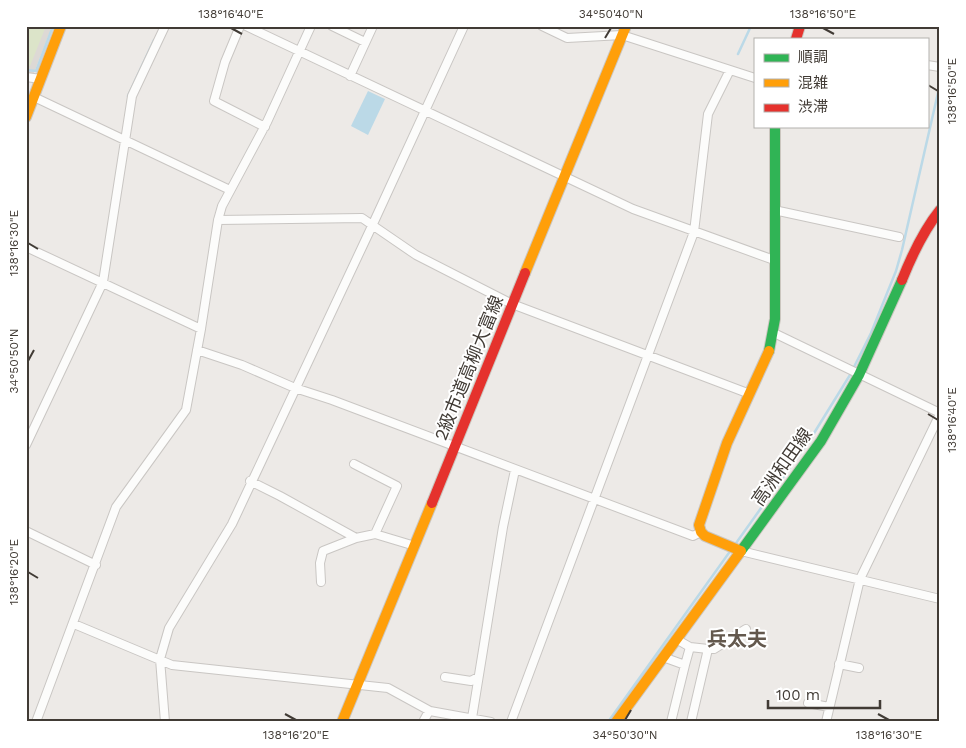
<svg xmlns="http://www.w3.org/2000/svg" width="966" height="748" font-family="'Work Sans','Noto Sans JP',sans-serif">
<rect width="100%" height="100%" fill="#edeae7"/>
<path fill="#ddd9d5" d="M 26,26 L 52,26 L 32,78 L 26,77 Z"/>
<path fill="#dce4c9" d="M 26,26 L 46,26 L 30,66 L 26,66 Z"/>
<path fill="#bbd9e7" d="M 368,91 L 385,99 L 368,135 L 351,126 Z"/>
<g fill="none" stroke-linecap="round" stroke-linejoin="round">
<path stroke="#bbd9e7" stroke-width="2.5" d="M 738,54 L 751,26
M 26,70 L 36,71 L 53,26
M 128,96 L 154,40
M 734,546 L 811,438 L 850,375 L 871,333 L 896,271 L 902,250 L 940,84
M 608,722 L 731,550"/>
<g stroke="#c9c6c3" stroke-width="10">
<path id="street" d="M 240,26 L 225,62 L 214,101 L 265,127
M 246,26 L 633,209 L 774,260
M 332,26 L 365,42
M 542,26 L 567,38 L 622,35 L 755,78
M 927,65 L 940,67
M 350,76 L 373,26
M 26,77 L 41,79
M 34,97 L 230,190
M 774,210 L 899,237
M 218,220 L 362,218 L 416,255 L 512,304 L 750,394
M 26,247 L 201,329
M 774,333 L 940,413
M 197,350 L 242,365 L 295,388 L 332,400 L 693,536 L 701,532
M 26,445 L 103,282 L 132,96 L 165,26
M 354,464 L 397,486 L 375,534
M 250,481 L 280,496 L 356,538 L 375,534 L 415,546
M 26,531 L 96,565
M 741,551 L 940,599
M 321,582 L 320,563 L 323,551 L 356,538
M 74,624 L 172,665 L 388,688 L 430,711 L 491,722
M 690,647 L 708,649 L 691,722
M 708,649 L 714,649 L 746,629
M 663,657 L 685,665 L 690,647 L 676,639
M 839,664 L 859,668
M 445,677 L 471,681 L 478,677
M 808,703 L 829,707
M 472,718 L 503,527 L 515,470
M 36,722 L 116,507 L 186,410 L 201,329 L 218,220 L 222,206 L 267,122 L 311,26
M 165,722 L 160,659 L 169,628 L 232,524 L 372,226 L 464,26
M 423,722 L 429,711
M 511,722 L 694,232 L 708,114 L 730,70
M 671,722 L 685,665
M 826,722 L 860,579 L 940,414"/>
</g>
<g stroke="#cbc6bf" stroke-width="12">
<path id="fast" d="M 769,351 L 775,319 L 775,126
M 741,551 L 821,441 L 859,375 L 902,280"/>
</g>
<g stroke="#cbc6bf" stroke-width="12">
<path id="slow" d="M 26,117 L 61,26
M 525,273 L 626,26
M 741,551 L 705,536 L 701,532 L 699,525 L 727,443 L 769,351
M 342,722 L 432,503
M 616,722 L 741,551"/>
</g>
<g stroke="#cbc6bf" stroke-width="12">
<path id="jam" d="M 796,39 L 800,26
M 902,280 C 912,255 923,231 940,210
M 432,503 L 525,273"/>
</g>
<use href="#street" stroke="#fcfcfb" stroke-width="8"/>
<use href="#fast" stroke="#30b455" stroke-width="10"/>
<use href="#slow" stroke="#ff9f0a" stroke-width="10"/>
<use href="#jam" stroke="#e5322d" stroke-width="10"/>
</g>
<path fill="none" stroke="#413b35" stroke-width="2" d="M 231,28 L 242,34M 823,28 L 834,34M 605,38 L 611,28M 928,85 L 938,91M 28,243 L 38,249M 28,361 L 34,350M 928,414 L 938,420M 28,572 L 38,578M 285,714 L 296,720M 878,714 L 889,720M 625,720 L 631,710"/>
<g text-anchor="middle" stroke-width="4" stroke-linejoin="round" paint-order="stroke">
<g font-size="18" fill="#413b35" stroke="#fff">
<text transform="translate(469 368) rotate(-68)" y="6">2級市道高柳大富線</text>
<text transform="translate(782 467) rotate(-55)" y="6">高洲和田線</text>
</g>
<g font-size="20" font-weight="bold" fill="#63584d" stroke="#fff">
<text x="737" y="646">兵太夫</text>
</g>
</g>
<rect width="966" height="748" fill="none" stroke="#ffffff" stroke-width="55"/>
<rect x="754" y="38" width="175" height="90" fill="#ffffff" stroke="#b3b1ae"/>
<rect x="764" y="54" width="25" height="8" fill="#30b455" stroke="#b3b1ae"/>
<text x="798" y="62" font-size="15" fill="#413b35">順調</text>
<rect x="764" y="79" width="25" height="8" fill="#ff9f0a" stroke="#b3b1ae"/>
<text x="798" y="88" font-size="15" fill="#413b35">混雑</text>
<rect x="764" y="104" width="25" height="8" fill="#e5322d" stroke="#b3b1ae"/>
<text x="798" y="112" font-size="15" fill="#413b35">渋滞</text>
<path d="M768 700v8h112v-8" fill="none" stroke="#413b35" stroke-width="2.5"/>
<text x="776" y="700" font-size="15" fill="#413b35" stroke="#ffffff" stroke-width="4" paint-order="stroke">100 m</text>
<rect x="28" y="28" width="910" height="692" fill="none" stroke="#413b35" stroke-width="2"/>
<g font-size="12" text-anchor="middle" fill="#413b35">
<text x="231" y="18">138°16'40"E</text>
<text x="611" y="18">34°50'40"N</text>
<text x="823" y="18">138°16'50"E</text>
<text transform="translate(952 91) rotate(-90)" y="4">138°16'50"E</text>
<text transform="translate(14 243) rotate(-90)" y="4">138°16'30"E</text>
<text transform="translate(14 361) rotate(-90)" y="4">34°50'50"N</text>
<text transform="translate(952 420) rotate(-90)" y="4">138°16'40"E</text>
<text transform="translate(14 572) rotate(-90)" y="4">138°16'20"E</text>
<text x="296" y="739">138°16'20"E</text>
<text x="625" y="739">34°50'30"N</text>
<text x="889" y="739">138°16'30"E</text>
</g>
</svg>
